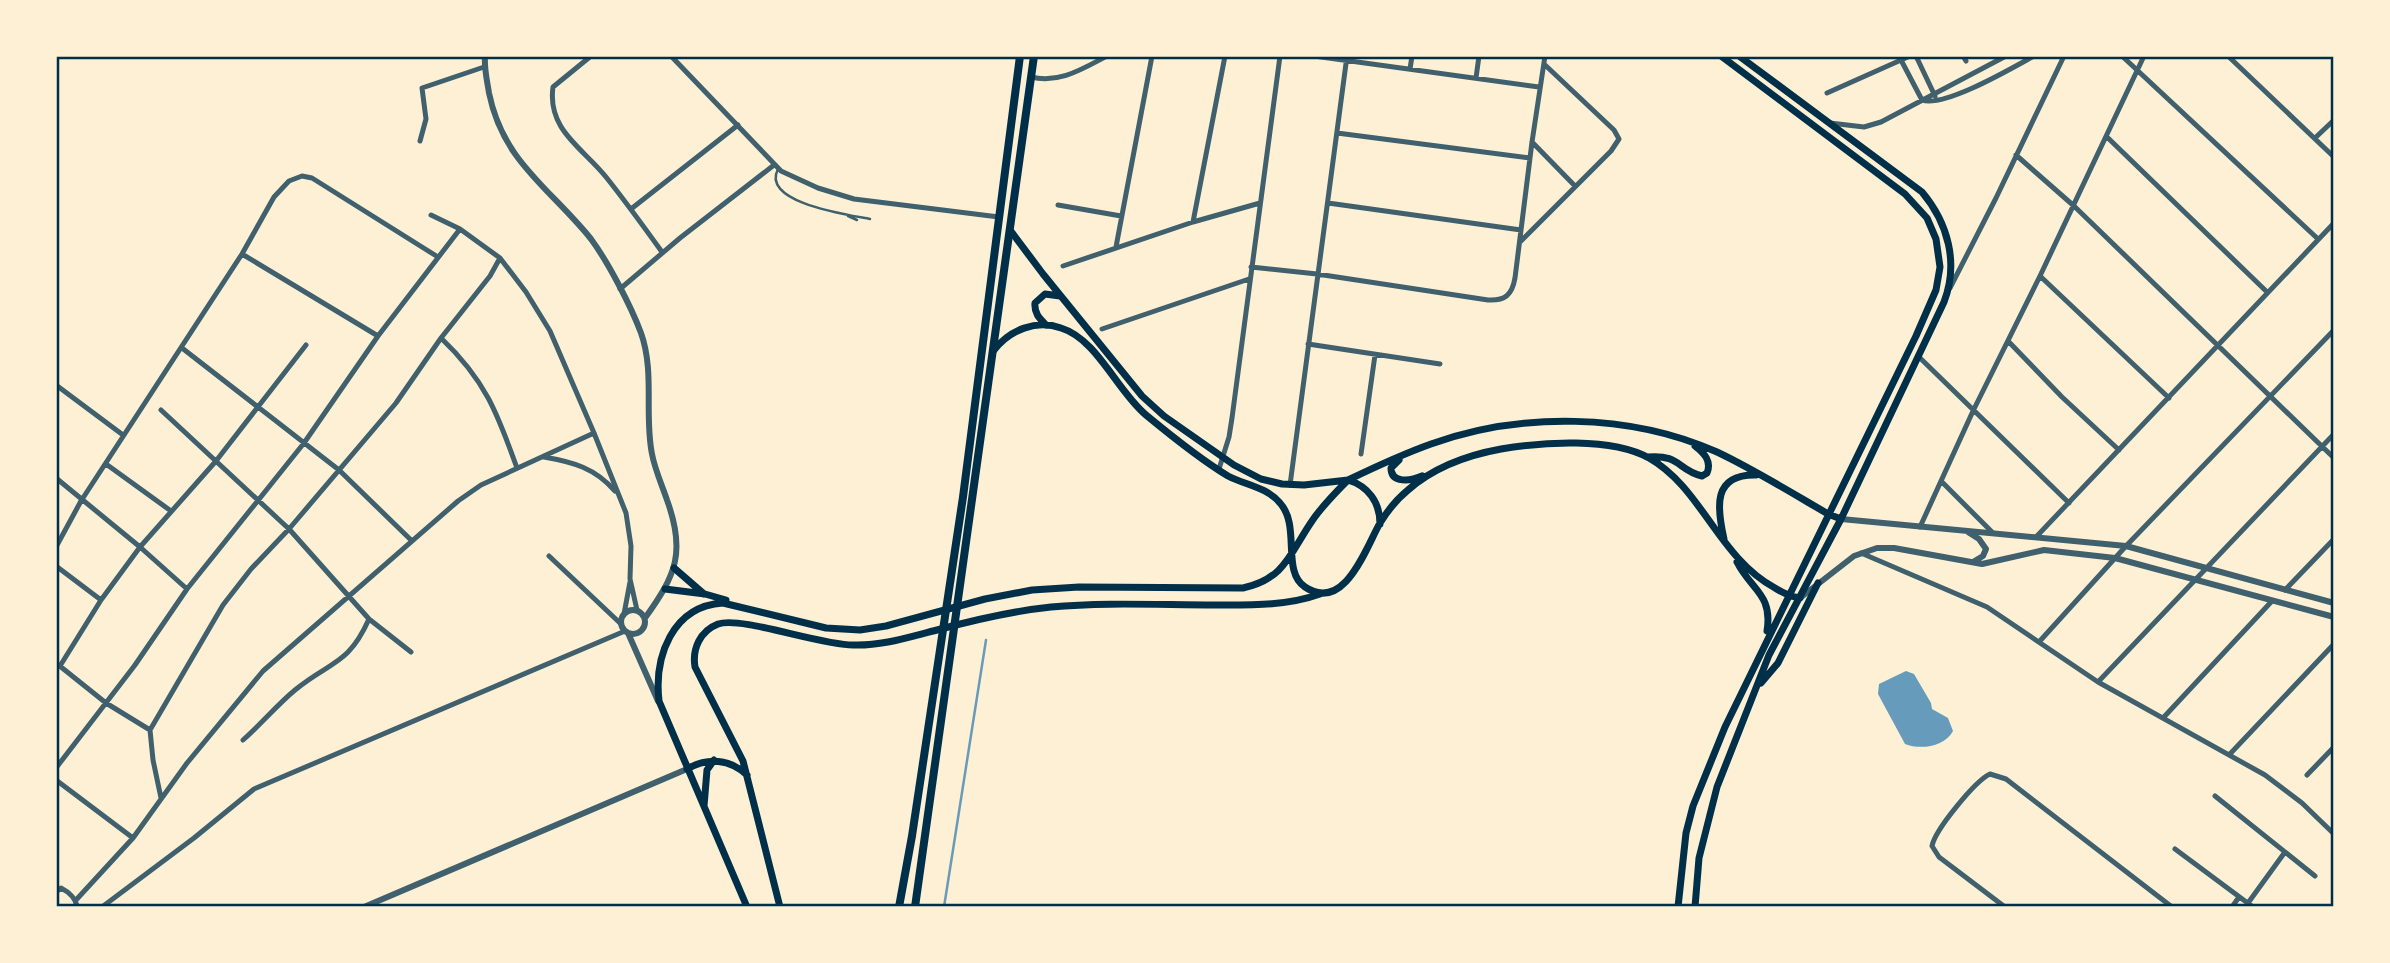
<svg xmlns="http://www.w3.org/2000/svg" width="2390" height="963" font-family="Karla,sans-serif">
<rect width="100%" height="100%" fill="#fdf0d5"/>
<path fill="#669bbc" d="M 1906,671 L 1914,674 L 1931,703 L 1932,709 L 1948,718 L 1953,731 C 1945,747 1920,750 1905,744 L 1878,694 L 1879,684 Z"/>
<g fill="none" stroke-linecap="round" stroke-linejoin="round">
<path stroke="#669bbc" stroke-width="2.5" d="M 944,907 L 986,640"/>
<path stroke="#3f606c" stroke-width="2.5" d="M 778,169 C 760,203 850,215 870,219
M 848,216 L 857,220"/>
<path stroke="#3f606c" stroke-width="5" d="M 591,56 L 553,87 C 547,130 583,148 606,177 C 626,202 644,227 662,252
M 671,56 L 781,171 L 818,188 L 854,199 L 999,217
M 1314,56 L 1539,87
M 1916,56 L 1935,96
M 1963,56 L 1966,61
M 2122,56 L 2318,239
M 2228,56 L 2334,157
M 1901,60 L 1922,100 C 1944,108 2012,68 2034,56
M 1410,69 L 1412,56
M 1031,77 C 1059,84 1082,69 1107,56
M 1476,78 L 1479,56
M 1827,93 L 1910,56
M 1830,123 L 1864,127 L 1881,122 L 2006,56
M 1337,133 L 1530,158
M 2107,137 L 2267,292
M 2315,138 L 2334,120
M 420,141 L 426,119 L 422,88 L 484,67
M 1532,142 L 1575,186
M 2016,155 L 2074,206 L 2334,458
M 1328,203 L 1521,230
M 1058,205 L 1121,216
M 631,209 L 738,125
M 431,215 L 460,229 L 500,258 L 526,292 L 550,331 L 594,433 L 626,513 L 631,546 L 630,579 L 637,610
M 1193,222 L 1225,56
M 1521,241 L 1611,151 L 1619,139 L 1614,130 L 1544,64
M 1116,247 L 1152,56
M 242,254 L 378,336
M 1063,266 L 1193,222 L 1260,203
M 1251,267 L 1317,274 L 1488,300 C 1505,301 1512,295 1515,278 L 1532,142 L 1545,56
M 2040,276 L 2169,398
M 1950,288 L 1996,198 L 2064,56
M 620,289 L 680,238 L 774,165
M 1102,329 L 1249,279
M 441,338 C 485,380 497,412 517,468
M 2008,341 L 2062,397 L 2119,450
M 1308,344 L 1440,364
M 182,348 L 339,470 L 412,541
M 1918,356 L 2069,503
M 56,385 L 123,435
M 161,410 L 289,529 L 369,619 L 411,652
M 1361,454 L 1375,355
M 544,457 C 573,462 595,468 615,491
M 106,464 L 171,511
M 1219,469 L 1229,437 L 1232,418 L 1280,56
M 56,478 L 140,547 L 187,589
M 1942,482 L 1993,533
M 1290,485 L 1347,56
M 1920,527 L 1973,411 L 2040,276 L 2144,56
M 2037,536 L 2334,223
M 56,547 L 81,501 L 242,254 L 274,197 L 289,181 L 302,176 L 312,178 L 438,257
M 1861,553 L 1987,607 L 2098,682 L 2265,775 L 2302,803 L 2334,834
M 549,556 L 621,624
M 56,566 L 101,600
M 2285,590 L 2334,539
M 624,614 L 630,582
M 2039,642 L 2126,546 L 2334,330
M 56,663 L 106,703 L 150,730
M 60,666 L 101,600 L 140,547 L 216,461 L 306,345
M 2098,682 L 2334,434
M 2163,718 L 2272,601
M 150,730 L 223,605 L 251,569 L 289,529 L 396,403 L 441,338 L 490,276 L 500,258
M 150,730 L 153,760 L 161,798
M 243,740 C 261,724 277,705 295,690 C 330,661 348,666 369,619
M 2229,755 L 2334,644
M 56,768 L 135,665 L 187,589 L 304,443 L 378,336 L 460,229
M 2307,775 L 2334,747
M 56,780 L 133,838
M 2215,796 L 2315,876
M 2175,849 L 2253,907
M 56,892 L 61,888 C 69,892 76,899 77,907
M 76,900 L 133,838 L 187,763 L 263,671 L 458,501 L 481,485 L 594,433
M 2248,903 L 2285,852
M 102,907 L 194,838 L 254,789 L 625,631
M 2005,907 L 1939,857 L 1932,846 C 1935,830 1975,781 1990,774 L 2006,779 L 2172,907
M 2232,907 L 2239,897"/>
<path stroke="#3f606c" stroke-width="6" d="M 485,56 C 484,69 487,80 489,93 C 503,162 550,188 591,239 C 608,262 631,306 641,333 C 655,372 644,415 652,454 C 655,470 662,485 667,500 C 686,552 676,575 645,618
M 1841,519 L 2126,546 L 2334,603
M 1968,532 L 1979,539 L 1986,549 L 1983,556 L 1973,562
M 1800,598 L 1854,556 L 1877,548 L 1894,548 L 1982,564 L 2044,550 L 2115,558 L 2334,617
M621 622a12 12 0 1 1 24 0a12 12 0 1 1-24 0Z
M 628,633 L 658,701
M 364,907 L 687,769"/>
<path stroke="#003049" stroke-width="7" d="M 1010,230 L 1043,274 L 1142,396 L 1164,416 L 1234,465 L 1261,479 L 1282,484 L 1304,485 L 1348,480 C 1375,467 1403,454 1431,444 C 1520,412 1630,413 1717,452 C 1755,470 1792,493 1828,514 L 1841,519
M 1046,325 C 1039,318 1034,313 1035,303 L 1045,294 L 1060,296
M 994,350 C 1010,330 1036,319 1061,328 C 1097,339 1117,391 1146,415 C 1169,434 1203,461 1228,476 C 1245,485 1267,487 1280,503 C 1301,526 1281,571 1305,587 C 1345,614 1367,545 1380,523 C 1388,510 1397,499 1408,490 C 1433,468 1468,455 1501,449 C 1542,442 1611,437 1649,458 C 1702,488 1718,557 1775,588 C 1783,593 1790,597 1800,598
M 1647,457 C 1681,454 1677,470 1702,476 L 1707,473 C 1712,461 1704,453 1695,446
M 1399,460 L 1391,468 C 1391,484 1411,481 1422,476
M 1724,539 C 1717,508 1712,474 1756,475
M 1737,562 C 1751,590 1773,594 1767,631
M 674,568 L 704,594
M 665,589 L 705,594 L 726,600
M 1761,683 L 1778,663 L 1818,583
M 687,769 C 708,757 730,759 747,775
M 704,806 L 707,770 L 714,760
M 747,907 L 659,701 C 654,657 672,606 723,603 L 826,628 L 860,630 L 886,626 L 985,599 L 1032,590 L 1079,587 L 1243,588 C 1285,579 1290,553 1312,521 C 1322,506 1335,493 1348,480 C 1368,486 1380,502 1380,524
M 780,907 L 743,761 L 695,667 C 692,649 700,631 718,624 C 741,616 820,645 853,645 C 882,646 909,637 937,630 C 974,620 1012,611 1051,607 C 1105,602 1161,605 1215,605 C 1250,605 1287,606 1320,594
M 1678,907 L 1686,833 L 1693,806 L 1725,727 L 1916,336 L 1936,290 L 1940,267 L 1936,239 L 1927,218 L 1905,194 L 1721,56
M 1695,907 L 1699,858 L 1717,787 L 1769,655 L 1841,519 L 1944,302 C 1959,263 1948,223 1922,192 L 1739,56"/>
<path stroke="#003049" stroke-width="8" d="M 899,907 L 912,836 L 963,497 L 1020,56
M 915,907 L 1034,56"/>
</g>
<rect width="2390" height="963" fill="none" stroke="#fdf0d5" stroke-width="116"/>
<rect x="58" y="58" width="2274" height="847" fill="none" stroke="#003049" stroke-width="2.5"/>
</svg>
